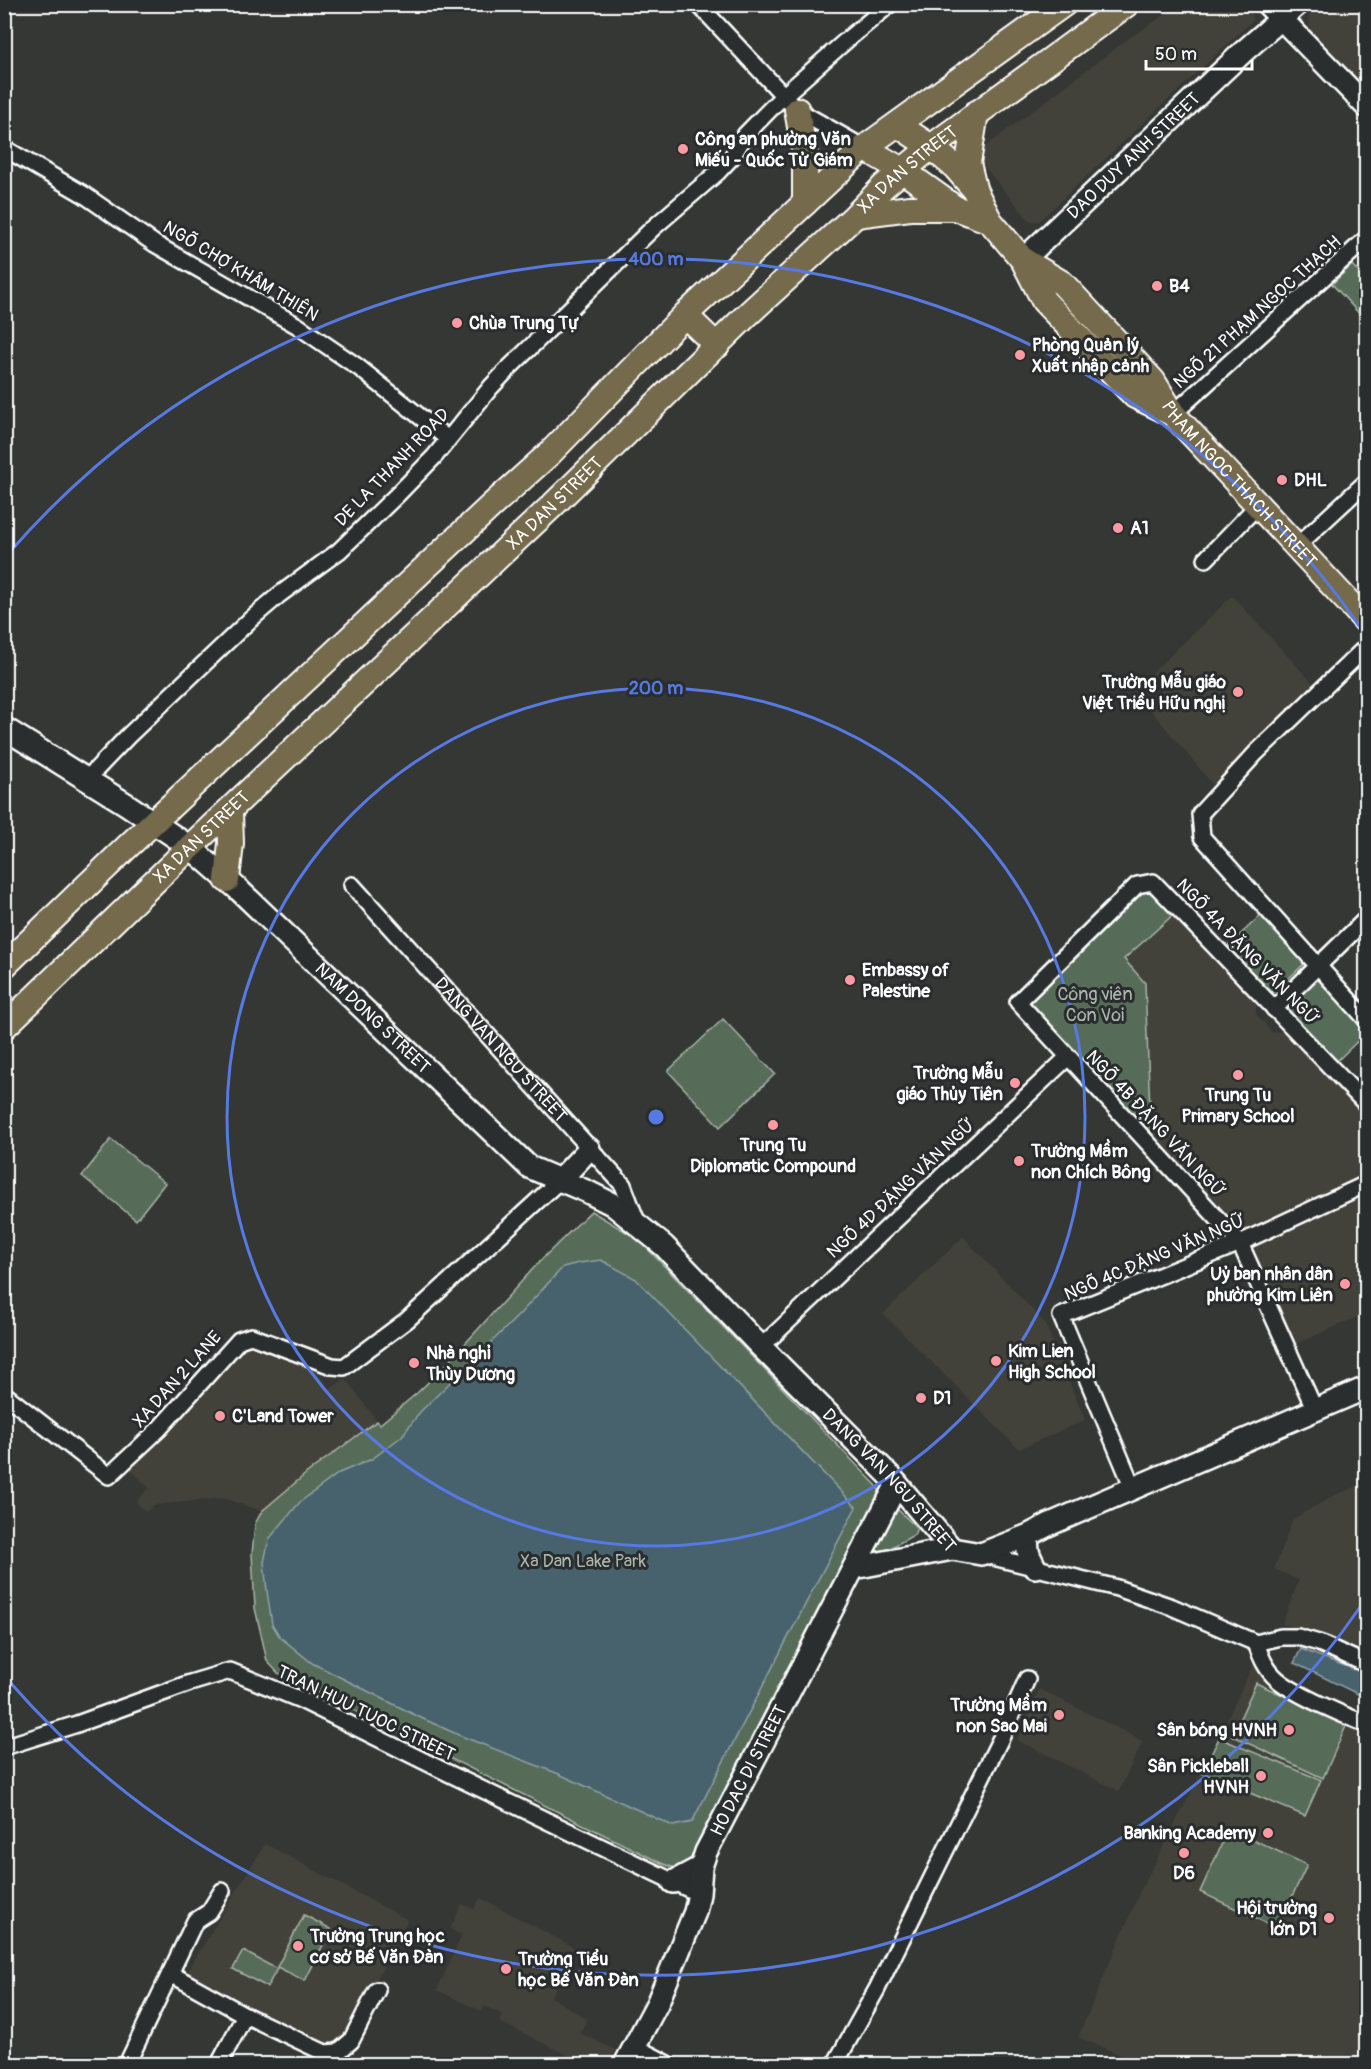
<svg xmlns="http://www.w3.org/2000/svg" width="1371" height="2069" font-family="Pangolin,sans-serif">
<rect width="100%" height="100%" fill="#353734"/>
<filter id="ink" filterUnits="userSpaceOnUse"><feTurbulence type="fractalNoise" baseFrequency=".0167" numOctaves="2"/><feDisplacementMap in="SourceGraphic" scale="12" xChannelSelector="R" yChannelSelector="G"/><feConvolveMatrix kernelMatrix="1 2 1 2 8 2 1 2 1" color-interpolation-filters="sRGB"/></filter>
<g filter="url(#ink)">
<path fill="#43423b" d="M 1248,4 L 1251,8 L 1253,20 L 1039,221 L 1030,221 L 980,162 L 979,151 L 1128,39 L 1180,5 Z
M 1321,4 L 1366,5 L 1366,90 L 1310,33 L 1309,16 Z
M 1232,596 L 1318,689 L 1215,787 L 1148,707 L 1163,694 L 1147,678 Z
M 1174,914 L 1256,1000 L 1256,1014 L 1273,1033 L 1284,1030 L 1366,1116 L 1366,1177 L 1249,1234 L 1236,1228 L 1151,1137 L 1145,983 L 1124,959 Z
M 1357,1198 L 1366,1219 L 1366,1313 L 1296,1344 L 1252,1244 Z
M 963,1237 L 1045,1323 L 1085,1420 L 1019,1449 L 883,1314 Z
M 241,1345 L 311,1366 L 331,1389 L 345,1378 L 377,1421 L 308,1472 L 262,1511 L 222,1498 L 154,1505 L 146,1512 L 136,1502 L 149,1488 L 130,1469 Z
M 1366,1483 L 1366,1650 L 1282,1624 L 1299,1580 L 1274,1569 L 1293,1519 L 1335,1495 Z
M 1255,1661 L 1273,1686 L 1366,1731 L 1366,2064 L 1142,2064 L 1078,2037 L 1139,1894 L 1205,1765 Z
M 1040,1689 L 1143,1741 L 1119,1791 L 1017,1740 Z
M 265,1844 L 408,1920 L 341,2047 L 321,2044 L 187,1972 Z
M 480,1898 L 575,1948 L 551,1997 L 587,2019 L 580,2033 L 616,2050 L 609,2064 L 586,2064 L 500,2022 L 503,2015 L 484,2006 L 481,2011 L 437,1990 L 462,1935 L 450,1929 L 462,1904 L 474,1909 Z"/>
<path fill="#566c59" stroke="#aab6ac" stroke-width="1.5" d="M 1352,265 L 1366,280 L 1366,321 L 1332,284 Z
M 1150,889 L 1174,914 L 1124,959 L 1145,983 L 1151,1137 L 1025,1002 L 1140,890 Z
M 1261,915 L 1305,963 L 1271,995 L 1227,947 Z
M 1318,977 L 1366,1030 L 1366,1033 L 1336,1062 L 1285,1008 Z
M 723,1019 L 775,1074 L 720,1127 L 668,1071 Z
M 111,1139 L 165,1183 L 136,1220 L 82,1176 Z
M 591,1211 L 638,1239 L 876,1485 L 880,1491 L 880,1498 L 697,1854 C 684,1870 679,1871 661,1863 L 278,1673 L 267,1661 L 255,1608 L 252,1554 L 255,1524 L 262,1511 L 308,1472 L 377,1421 L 380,1424 L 417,1393 L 442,1369 L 541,1260 Z
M 895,1507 L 917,1528 L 914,1535 L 881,1553 L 876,1553 L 874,1549 Z
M 1256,1683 L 1347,1724 L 1323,1778 L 1232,1736 Z
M 1219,1738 L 1321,1780 L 1305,1816 L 1202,1773 Z
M 1229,1828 L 1307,1865 L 1277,1928 L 1200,1892 Z
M 304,1915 L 331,1929 L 305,1981 L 277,1967 Z
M 243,1951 L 277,1969 L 267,1987 L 233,1969 Z"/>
<path fill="#47626c" stroke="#91a1a7" stroke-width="1.5" d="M 601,1260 L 636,1279 L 856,1507 L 692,1822 L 673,1826 L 559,1774 L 461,1736 L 419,1717 L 312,1663 L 280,1637 L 272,1624 L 267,1591 L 264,1562 L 269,1539 L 300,1502 L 339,1473 L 372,1459 L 402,1436 L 420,1412 L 518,1316 L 563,1267 L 579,1263 Z
M 1301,1649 L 1366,1674 L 1366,1698 L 1294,1663 Z"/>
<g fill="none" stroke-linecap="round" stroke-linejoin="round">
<g stroke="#fff" stroke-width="20">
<g id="street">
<path d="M 698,4 L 797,110 L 864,148"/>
<path d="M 4,148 L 83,194 L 155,244 L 298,326 L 358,367 L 448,439"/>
<path d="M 1173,414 L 1366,239"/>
<path d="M 1297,546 L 1366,482"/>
<path d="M 1206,559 L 1258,505"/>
<path d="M 1366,647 L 1256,753 L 1200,814 L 1202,837 L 1366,1019"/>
<path d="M 86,780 L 128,736 L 251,619 L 279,595 L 339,551 L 398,494 L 434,457 L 491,387 L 509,368 L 653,228 L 718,172 L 732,157 L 745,135 L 782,97 L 849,38 L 890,4"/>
<path id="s1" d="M 352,885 L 623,1185 L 637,1222"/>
<path d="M 1274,1009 L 1366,919"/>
<path d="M 761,1347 L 1068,1057"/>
<path d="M 4,1394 L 109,1476 L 159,1429 L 239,1340 L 251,1336 L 332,1366 L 344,1367 L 407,1320 L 559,1181"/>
<path d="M 1315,1410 L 1240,1243 L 1018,1002 L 1137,885 L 1153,882 L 1366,1104"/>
<path d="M 1133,1488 L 1061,1316 L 1240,1243 L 1366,1184"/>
<path d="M 981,1554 L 1117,1588 L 1172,1607 L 1256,1643 L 1281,1637 L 1298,1637 L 1319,1643 L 1366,1664"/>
<path d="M 1256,1643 C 1261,1657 1266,1670 1278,1680 C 1296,1695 1343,1715 1366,1724"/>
<path d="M 4,1747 L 77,1724 L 190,1683 L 230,1671 L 301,1700 L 448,1773 L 699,1894"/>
<path d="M 171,1974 L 245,2015 L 325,2053 L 338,2052 L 351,2041 L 377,1990"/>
<path d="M 635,2047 L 668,2064"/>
<path d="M 127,2064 L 195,1921 L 209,1912 L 222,1891"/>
<path d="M 219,2064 L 245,2015"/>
<path d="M 835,2064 L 877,1989 L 1001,1738 L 1027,1679"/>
</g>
</g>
<g stroke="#fff" stroke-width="26">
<g id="secondary">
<path d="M 1267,4 L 1366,106"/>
<path id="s2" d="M 1023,260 L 1243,52 L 1298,4"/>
<path id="s3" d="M 4,728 L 126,804 L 190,847 L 239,890 L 529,1167 L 588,1192 L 612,1204 L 664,1246 L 761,1347 L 891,1477 L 952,1549"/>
<path d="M 559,1181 L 589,1149"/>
<path d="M 1029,1535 C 1025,1548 1029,1556 1035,1567"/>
<path d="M 854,1568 L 952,1549 L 981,1554 L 1029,1535 L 1048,1525 L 1366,1388"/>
<path d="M 673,1882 L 701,1867"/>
<path id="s4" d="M 625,2064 L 657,2004 L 695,1912 L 699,1894 L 701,1867 L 706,1852 L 897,1484"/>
</g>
</g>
<g stroke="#fff" stroke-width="28">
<g id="primary">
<path d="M 797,110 L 805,155 L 805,203"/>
<path d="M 898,125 L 931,147 L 955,167 L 974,189 L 990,221 L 1023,260 L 1044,301 L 1135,396 L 1173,414"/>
<path d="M 864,148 L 902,170 L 955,208 L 990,221"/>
<path d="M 974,188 L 968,163 L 976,113"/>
<path d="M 856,215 L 910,208 L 955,208"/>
<path id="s5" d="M 1023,260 L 1062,283 L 1153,381 L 1173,414 L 1366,621"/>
<path d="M 685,315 L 717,346"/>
<path d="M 227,880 L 231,843 L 230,812"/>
<path d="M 4,966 L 127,847 L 491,506 L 550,453 L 685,315 L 864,148 L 1064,4"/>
<path id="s6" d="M 4,1027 L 190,847 L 551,507 L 747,315 L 856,215 L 884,186 L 931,147 L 1127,4"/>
</g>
</g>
<use href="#street" stroke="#2a2d2e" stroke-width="15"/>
<use href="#secondary" stroke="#2a2d2e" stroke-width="21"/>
<use href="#primary" stroke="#746b4b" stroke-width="24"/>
</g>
</g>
<g fill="none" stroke="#567ae2" stroke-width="3">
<circle cx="656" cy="1117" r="429"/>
<path d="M1363 1603A858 858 0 0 1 8 1680M8 554A858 858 0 0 1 1363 631"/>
</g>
<g fill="#ff9aa2" stroke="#2a2d2e" stroke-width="2">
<circle cx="683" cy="149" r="6"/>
<circle cx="1157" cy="286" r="6"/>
<circle cx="457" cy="323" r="6"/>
<circle cx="1020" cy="355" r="6"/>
<circle cx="1282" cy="480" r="6"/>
<circle cx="1118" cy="528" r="6"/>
<circle cx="1238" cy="692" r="6"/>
<circle cx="850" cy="980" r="6"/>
<circle cx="1238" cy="1075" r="6"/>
<circle cx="1015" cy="1083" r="6"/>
<circle cx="773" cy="1125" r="6"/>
<circle cx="1019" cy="1161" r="6"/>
<circle cx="1345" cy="1284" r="6"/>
<circle cx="996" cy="1361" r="6"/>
<circle cx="414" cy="1363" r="6"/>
<circle cx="921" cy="1398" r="6"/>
<circle cx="220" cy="1416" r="6"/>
<circle cx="1059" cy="1715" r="6"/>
<circle cx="1289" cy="1730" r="6"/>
<circle cx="1261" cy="1776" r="6"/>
<circle cx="1268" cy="1833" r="6"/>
<circle cx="1184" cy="1853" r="6"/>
<circle cx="1329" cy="1918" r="6"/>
<circle cx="298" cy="1946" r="6"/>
<circle cx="506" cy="1969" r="6"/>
</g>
<g text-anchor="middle" stroke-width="6" stroke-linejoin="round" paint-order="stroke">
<g font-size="18" font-weight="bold" fill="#fff" stroke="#2a2d2e" text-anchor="start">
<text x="695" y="145">Công an phường Văn<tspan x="695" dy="21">Miếu - Quốc Tử Giám</tspan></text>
<text x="1169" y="292">B4</text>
<text x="469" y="329">Chùa Trung Tự</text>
<text x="1032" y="351">Phòng Quản lý<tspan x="1032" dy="21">Xuất nhập cảnh</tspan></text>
<text x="1294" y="486">DHL</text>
<text x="1130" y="534">A1</text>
<text x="1226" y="688" text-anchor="end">Trường Mẫu giáo<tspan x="1226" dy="21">Việt Triều Hữu nghị</tspan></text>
<text x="862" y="976">Embassy of<tspan x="862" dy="21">Palestine</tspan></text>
<text x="1003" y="1079" text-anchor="end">Trường Mẫu<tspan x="1003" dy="21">giáo Thủy Tiên</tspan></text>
<text x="1238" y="1101" text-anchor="middle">Trung Tu<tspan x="1238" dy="21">Primary School</tspan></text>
<text x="773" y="1151" text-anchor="middle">Trung Tu<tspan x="773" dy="21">Diplomatic Compound</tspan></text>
<text x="1031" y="1157">Trường Mầm<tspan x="1031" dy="21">non Chích Bông</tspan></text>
<text x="1333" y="1280" text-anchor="end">Uỷ ban nhân dân<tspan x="1333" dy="21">phường Kim Liên</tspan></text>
<text x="1008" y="1357">Kim Lien<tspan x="1008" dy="21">High School</tspan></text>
<text x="426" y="1359">Nhà nghỉ<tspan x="426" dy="21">Thùy Dương</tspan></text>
<text x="933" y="1404">D1</text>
<text x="232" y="1422">C'Land Tower</text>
<text x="1047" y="1711" text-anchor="end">Trường Mầm<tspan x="1047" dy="21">non Sao Mai</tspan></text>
<text x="1277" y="1736" text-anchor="end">Sân bóng HVNH</text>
<text x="1249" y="1772" text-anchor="end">Sân Pickleball<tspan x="1249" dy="21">HVNH</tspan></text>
<text x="1256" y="1839" text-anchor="end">Banking Academy</text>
<text x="1184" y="1879" text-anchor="middle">D6</text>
<text x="1317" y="1914" text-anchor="end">Hội trường<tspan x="1317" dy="21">lớn D1</tspan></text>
<text x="310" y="1942">Trường Trung học<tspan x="310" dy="21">cơ sở Bế Văn Đàn</tspan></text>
<text x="518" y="1965">Trường Tiểu<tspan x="518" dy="21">học Bế Văn Đàn</tspan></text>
</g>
<g font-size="18" fill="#fff" stroke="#2a2d2e">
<text dy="6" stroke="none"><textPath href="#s2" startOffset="152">DAO DUY ANH STREET</textPath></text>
<text dy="6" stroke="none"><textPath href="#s6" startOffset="1246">XA DAN STREET</textPath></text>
<text transform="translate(241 271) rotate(31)" y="6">NGÕ CHỢ KHÂM THIÊN</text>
<text transform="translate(1257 312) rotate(-42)" y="6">NGÕ 21 PHẠM NGỌC THẠCH</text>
<text transform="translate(392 467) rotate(-46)" y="6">DE LA THANH ROAD</text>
<text dy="6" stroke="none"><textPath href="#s5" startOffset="314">PHAM NGOC THACH STREET</textPath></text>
<text dy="6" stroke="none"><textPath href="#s6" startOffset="760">XA DAN STREET</textPath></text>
<text dy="6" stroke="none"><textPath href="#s6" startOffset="274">XA DAN STREET</textPath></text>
<text transform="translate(1248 952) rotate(46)" y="6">NGÕ 4A ĐẶNG VĂN NGỮ</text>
<text dy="6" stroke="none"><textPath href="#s3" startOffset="471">NAM DONG STREET</textPath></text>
<text dy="6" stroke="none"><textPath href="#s1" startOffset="222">DANG VAN NGU STREET</textPath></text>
<text transform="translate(1156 1124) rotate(47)" y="6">NGÕ 4B ĐẶNG VĂN NGỮ</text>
<text transform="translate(901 1188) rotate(-43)" y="6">NGÕ 4D ĐẶNG VĂN NGỮ</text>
<text transform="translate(1155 1257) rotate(-23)" y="6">NGÕ 4C ĐẶNG VĂN NGỮ</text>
<text transform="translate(177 1379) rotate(-48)" y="6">XA DAN 2 LANE</text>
<text dy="6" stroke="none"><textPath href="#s3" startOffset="1170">DANG VAN NGU STREET</textPath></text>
<text transform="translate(366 1713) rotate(26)" y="6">TRAN HUU TUOC STREET</text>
<text dy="6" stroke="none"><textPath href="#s4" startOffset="321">HO DAC DI STREET</textPath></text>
</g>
<g font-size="18" fill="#aab6ac" stroke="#2a2d2e">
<text x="1095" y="1000">Công viên<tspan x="1095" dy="21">Con Voi</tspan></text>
<text x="583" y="1567">Xa Dan Lake Park</text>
</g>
</g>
<circle cx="656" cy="1117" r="9" fill="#567ae2" stroke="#2a2d2e" stroke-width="3"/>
<g font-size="18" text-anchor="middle" font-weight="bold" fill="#567ae2" stroke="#2a2d2e" stroke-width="6" stroke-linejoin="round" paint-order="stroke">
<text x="656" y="265">400 m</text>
<text x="656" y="694">200 m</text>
</g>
<rect width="1371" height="2069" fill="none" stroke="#2a2d2e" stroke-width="24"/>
<rect x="12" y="12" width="1347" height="2045" fill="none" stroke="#fff" stroke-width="2" filter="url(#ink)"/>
<path d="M1146 60v9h106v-9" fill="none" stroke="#ffffff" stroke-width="3"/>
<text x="1155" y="60" font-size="18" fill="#ffffff" stroke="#2a2d2e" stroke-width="4.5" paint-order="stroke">50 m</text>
</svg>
